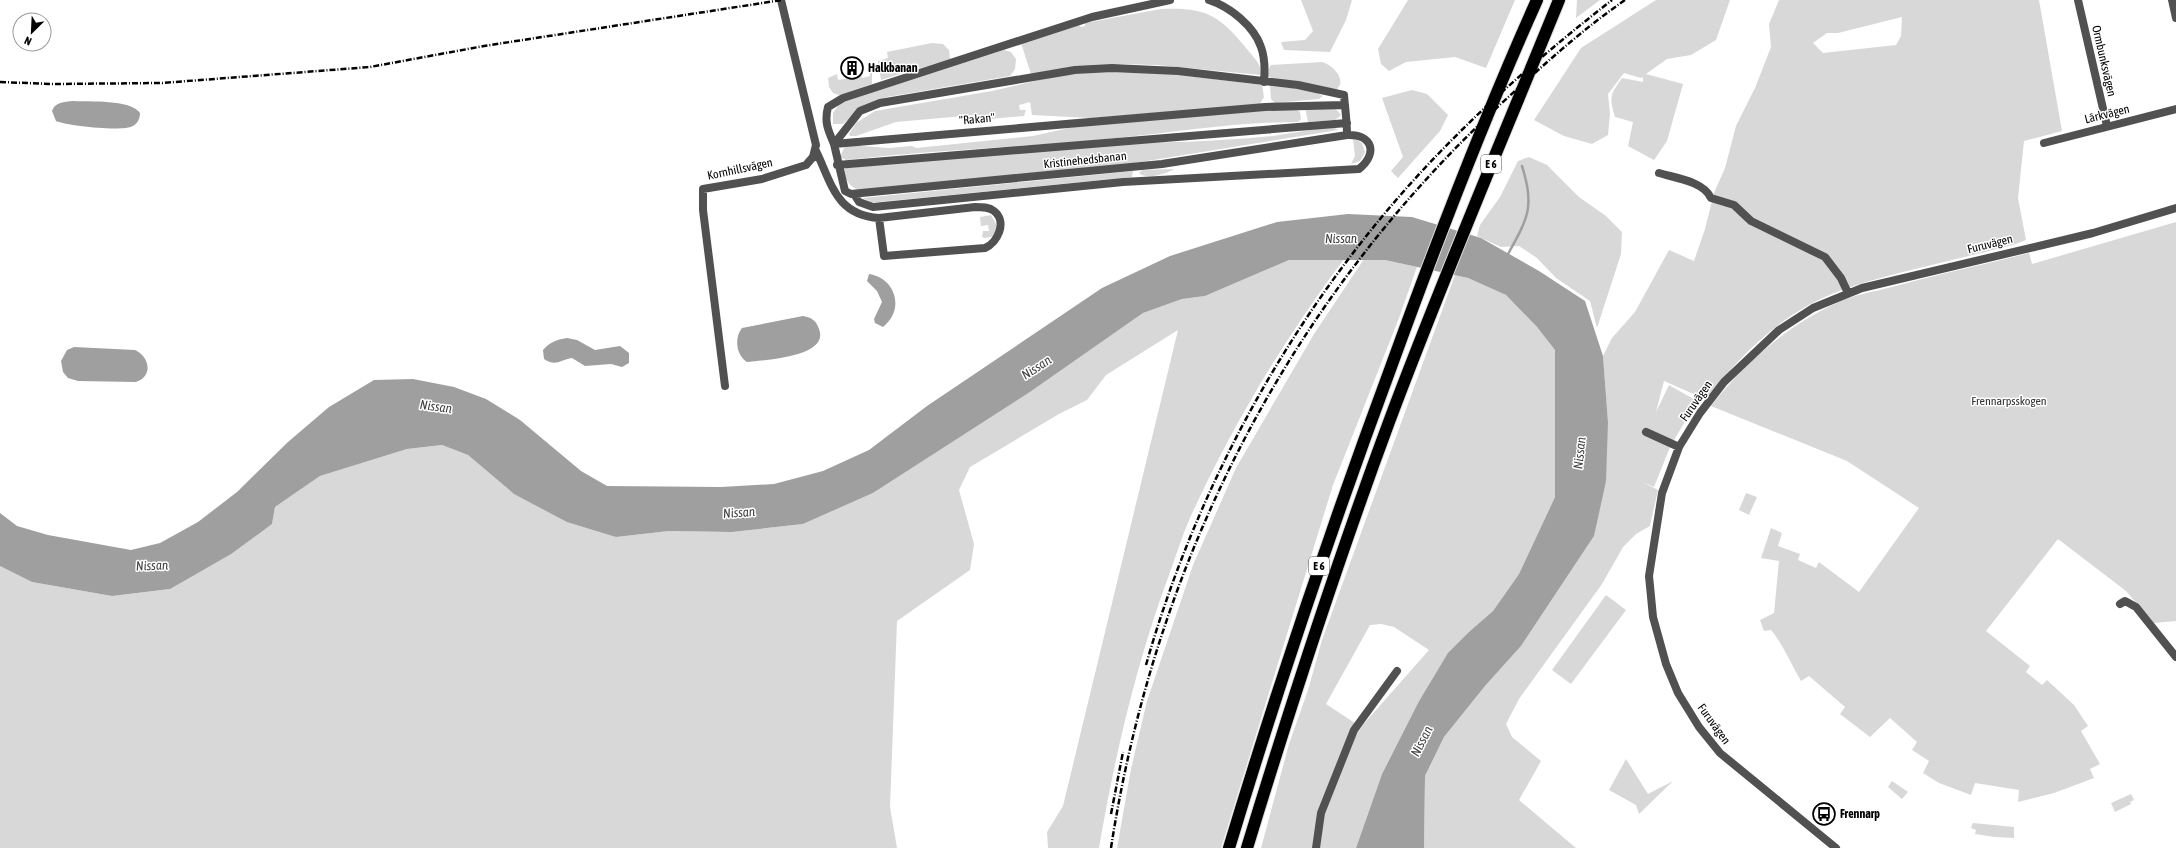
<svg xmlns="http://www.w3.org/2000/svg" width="2176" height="848" font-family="'Asap Condensed',sans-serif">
<rect width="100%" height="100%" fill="#fff"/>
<path fill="#d8d8d8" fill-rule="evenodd" d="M 1301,0 L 1352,0 L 1346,20 L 1330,52 L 1284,50 L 1281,42 L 1305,40 L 1313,31 Z
M 1408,0 L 1515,0 L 1486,68 L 1455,57 L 1406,62 L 1389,71 L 1381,64 L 1378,49 Z
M 1577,0 L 1600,0 L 1576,18 Z
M 1656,0 L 1730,0 L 1716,40 L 1691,55 L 1667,59 L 1646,74 L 1683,84 L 1667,141 L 1654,160 L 1628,146 L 1633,122 L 1615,117 C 1609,97 1610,95 1622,78 L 1643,82 L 1643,77 L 1641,78 L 1624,73 L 1608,94 L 1610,114 L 1608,135 L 1592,144 L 1564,136 L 1534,120 L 1581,48 Z
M 1779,0 L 2039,0 L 2062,131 L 2024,141 L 2018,198 L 2026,240 L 2013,245 C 1978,254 1942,262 1907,271 C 1873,280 1838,288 1807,306 C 1766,329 1735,363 1705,399 L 1664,381 L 1656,412 L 1669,385 L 1697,401 L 1670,447 L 1654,487 L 1642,482 L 1658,490 L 1650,526 L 1636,534 L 1623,547 L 1602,584 L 1519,699 L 1506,724 L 1512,737 L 1541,761 L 1519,800 L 1576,848 L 1424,848 L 1425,776 L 1444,737 L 1485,686 L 1521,646 L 1594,536 L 1608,422 L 1603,356 L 1612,338 L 1635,312 L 1669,250 L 1694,261 L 1705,229 L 1714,193 L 1725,168 L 1736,126 L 1755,88 L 1771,47 L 1769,24 ZM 1902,17 L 1901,36 L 1896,45 L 1823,53 L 1813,43 L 1827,33 L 1838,33 Z
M 1161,9 C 1206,7 1219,15 1247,49 C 1253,57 1262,64 1261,75 L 1156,65 L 1123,64 L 1031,74 L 1021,43 L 1078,25 L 1082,27 L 1085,26 L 1085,23 Z
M 932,43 L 943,44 L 949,50 L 950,59 L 881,80 L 878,61 L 888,58 L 887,52 Z
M 1004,50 L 1011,52 L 1016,59 L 1015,69 L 1010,76 L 887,97 L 860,108 L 843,124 L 833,124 L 833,113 L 840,103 Z
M 1322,62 C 1333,65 1348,80 1336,90 L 1268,77 L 1269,68 L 1271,65 Z
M 872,64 L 872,84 L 839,95 L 833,93 L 829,87 L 828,78 L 837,74 L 838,80 L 850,78 L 850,74 L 861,73 L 862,78 L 870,76 L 869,65 Z
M 1106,71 L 1157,72 L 1262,85 L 1264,97 L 1260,104 L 1252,105 L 1090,118 L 1032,115 L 1030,102 L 1019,105 L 1020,110 L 1026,110 L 1024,116 L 978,120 L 978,118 L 974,118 L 974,115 L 896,122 L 856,136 L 850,136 L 849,134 L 856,123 L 875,111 L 992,91 L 1057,76 Z
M 1270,86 L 1310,90 L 1323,96 L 1319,99 L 1275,103 L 1271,99 Z
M 1412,90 L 1427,94 L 1448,115 L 1440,131 L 1398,178 L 1391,171 L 1403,157 L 1382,98 Z
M 1305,107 L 1336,109 L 1341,115 L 1335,120 L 1308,122 Z
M 1295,108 L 1300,112 L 1301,119 L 1298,122 C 1238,122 1178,132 1117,138 C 1027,147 936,150 846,160 L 840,157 L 844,148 L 849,145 L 889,148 L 912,146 L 916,148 L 1033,136 L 1078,126 Z
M 1333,127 L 1338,130 L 1122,165 L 862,191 C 850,188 846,181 843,170 L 847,168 L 1144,142 C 1187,143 1230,140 1273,136 C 1293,133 1312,129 1333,127 Z
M 1353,138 L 1362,143 L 1365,152 L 1360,161 L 1351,164 L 1355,156 Z
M 1529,157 L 1547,165 L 1579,197 L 1606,216 L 1622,232 L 1621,254 L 1597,328 L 1590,301 L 1556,278 L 1537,258 L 1519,246 L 1501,247 L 1477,236 L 1480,225 L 1500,197 L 1518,161 Z
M 1174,169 C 1167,174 1146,180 1139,173 L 1142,170 Z
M 1133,171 L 1132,177 L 879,202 L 871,202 L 863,198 Z
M 991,215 L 997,226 L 995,236 L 985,238 L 982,237 L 983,231 L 989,231 L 988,225 L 981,226 L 980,217 Z
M 2176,222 L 2176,621 L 2154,623 L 2126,591 L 2058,539 L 1986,631 L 2030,666 L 2026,672 L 2042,685 L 2047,680 L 2074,705 L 2088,726 L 2081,731 L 2100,764 L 2090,769 L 2094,778 L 2054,793 L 2018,802 L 2019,790 L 1975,783 L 1971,795 L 1939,783 L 1923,773 L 1929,761 L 1912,750 L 1917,742 L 1890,718 L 1870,737 L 1840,714 L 1845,707 L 1809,676 L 1801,681 C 1791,664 1783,644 1771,630 L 1764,631 L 1760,620 L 1774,613 L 1779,561 L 1761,558 L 1771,528 L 1782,533 L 1778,546 L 1800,554 L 1798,560 L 1816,568 L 1819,562 L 1859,592 L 1919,508 L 1847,461 L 1711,406 C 1745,362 1788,325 1839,302 C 1854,295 1872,292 1888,288 C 1935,275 1982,265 2029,253 L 2032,264 Z
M 1344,259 C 1284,339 1232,426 1190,518 C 1182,536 1176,556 1169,575 C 1136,664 1115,755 1099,848 L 1048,848 L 1047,832 L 1063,806 L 1178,330 L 1106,375 L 1087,400 L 1059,414 L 970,467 L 959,490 L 974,544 L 970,570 L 897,621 L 890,807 L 897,848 L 0,848 L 0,566 L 32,582 L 112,596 L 170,589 L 272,524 L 275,507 L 320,476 L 407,449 L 442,445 L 468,455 L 514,494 L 616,537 L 669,531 L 732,532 L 803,524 L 873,493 L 1030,392 L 1143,313 L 1182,299 L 1205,296 L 1289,260 Z
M 1364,259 L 1385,260 L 1417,267 L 1399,318 L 1333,485 L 1221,848 L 1117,848 L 1131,769 L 1147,701 L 1193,565 L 1236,468 L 1314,334 Z
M 1455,275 L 1468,278 L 1506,295 L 1537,327 L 1555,350 L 1555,497 L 1519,574 L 1493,611 L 1470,631 L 1418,703 L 1382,774 L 1356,848 L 1261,848 L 1289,744 L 1308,690 L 1322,640 ZM 1381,624 L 1394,627 L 1429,650 L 1361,727 L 1326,704 L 1370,625 Z
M 1746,493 L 1757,497 L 1749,515 L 1739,510 Z
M 1606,595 L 1626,610 L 1571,684 L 1552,670 Z
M 1626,759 L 1648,794 L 1673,781 L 1639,814 L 1636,805 L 1609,790 Z
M 1892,781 L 1908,792 L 1902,799 L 1888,787 Z
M 2131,794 L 2134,800 L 2130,802 L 2131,804 L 2115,812 L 2111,803 Z
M 1973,823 L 2014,827 L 2014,838 L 1995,837 L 1975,834 L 1976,830 L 1971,828 Z"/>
<path fill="#9f9f9f" d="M 73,101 C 89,102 130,99 140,113 C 140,118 138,123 133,126 C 123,132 68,126 56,121 L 52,111 C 55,102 64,102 73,101 Z
M 1348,214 L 1412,217 L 1481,238 L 1539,271 L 1585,301 L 1603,356 L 1608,422 L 1606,481 L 1594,536 L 1521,646 L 1485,686 L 1444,737 L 1425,776 L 1424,848 L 1356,848 L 1382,774 L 1418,703 L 1448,653 L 1470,631 L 1493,611 L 1519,574 L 1555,497 L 1555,350 L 1537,327 L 1506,295 L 1468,278 L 1385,260 L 1289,260 L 1205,296 L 1182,299 L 1143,313 L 1030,392 L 873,493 L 803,524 L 732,532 L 669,531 L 616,537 L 567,522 L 514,494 L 468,455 L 442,445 L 407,449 L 320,476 L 275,507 L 272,524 L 231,554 L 170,589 L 112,596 L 32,582 L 0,566 L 0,513 L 17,526 L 48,535 L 131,550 L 160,543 L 198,522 L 237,492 L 288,442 L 329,407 L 374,380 L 413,379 L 454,387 L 486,399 L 520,420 L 581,471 L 607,486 L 721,487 L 774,484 L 823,471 L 869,450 L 927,406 L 1102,288 L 1170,256 L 1277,222 Z
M 869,274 C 896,278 905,310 883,327 L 875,323 L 874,319 L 882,302 L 877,291 L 867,281 Z
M 803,316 C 812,318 816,320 819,329 C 830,357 763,360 747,362 C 736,355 734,338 742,328 Z
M 567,338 L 577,340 L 595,350 L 620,346 L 629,353 L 629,363 L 622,367 L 611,364 L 585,366 L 572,358 C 560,360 556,367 544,359 L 543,350 C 550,342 556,340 567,338 Z
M 74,347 L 135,350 C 149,356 154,376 136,382 L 78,381 L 68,378 L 63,372 L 61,361 L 67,350 Z"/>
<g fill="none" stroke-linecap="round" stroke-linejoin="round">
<path stroke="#9f9f9f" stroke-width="2.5" d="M 1508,254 C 1528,218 1535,206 1522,166"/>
<g stroke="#dbdbdb" stroke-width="14">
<path id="motorway" d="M 1229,848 C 1278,686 1332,526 1391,367 C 1436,243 1483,120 1537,0
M 1247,848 C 1291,704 1337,562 1389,422 C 1442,280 1502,140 1559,0"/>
</g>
<path stroke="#515151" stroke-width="8" d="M 1170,0 L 1092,17 L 843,98 L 828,107 C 824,122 828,130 834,144 L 860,111 L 880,103 L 1075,70 L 1112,68 L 1178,71 L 1298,85 L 1344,95 C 1345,108 1347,121 1347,135 L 1162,164 L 851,194 L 845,191 L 834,144 L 1265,107 L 1345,105
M 1209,0 C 1230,7 1254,26 1261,47 C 1265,58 1265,71 1264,82
M 2078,0 L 2107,126
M 2172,0 L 2176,18
M 2044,143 L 2176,109
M 816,151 C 832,184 836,215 879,218 L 975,207 C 982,207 989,207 994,211 C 1008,222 997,243 985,248 L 884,256 L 879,218
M 837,165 L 1347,123
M 1659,173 C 1675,178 1703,181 1711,198 L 1734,205 L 1751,221 L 1825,257 L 1841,278 L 1848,293
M 854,194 L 859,202 L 873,207 L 1123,182 L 1359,169 C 1378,154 1373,134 1347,135
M 725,386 L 703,210 L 703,189 L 762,179 L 806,165 L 813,157 L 816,145 L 781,0
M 1646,432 L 1679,447
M 2120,604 L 2125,601 L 2136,607 L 2176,657
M 1316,848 L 1321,813 L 1354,730 L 1397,671
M 1836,848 L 1720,753 L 1699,727 L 1678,693 L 1666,664 L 1653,617 L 1649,576 L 1662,493 L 1679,447 L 1700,413 L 1724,382 L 1779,330 L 1813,308 L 1862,288 L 2093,233 L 2176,208"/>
<use href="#motorway" stroke="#000" stroke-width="12"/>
<path stroke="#000" stroke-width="2.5" stroke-dasharray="6 2 1 2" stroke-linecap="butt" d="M 0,82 L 53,84 L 162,83 L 370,67 L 484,46 L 782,0
M 1146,665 C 1200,475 1303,293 1441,151 C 1494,96 1552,47 1612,0
M 1111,814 L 1123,752
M 1111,848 C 1156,555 1294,290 1515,91 C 1550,59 1586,27 1625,0"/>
</g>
<defs>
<g id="building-ring" transform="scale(1.15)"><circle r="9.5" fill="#fff" stroke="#000" stroke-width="1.5"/><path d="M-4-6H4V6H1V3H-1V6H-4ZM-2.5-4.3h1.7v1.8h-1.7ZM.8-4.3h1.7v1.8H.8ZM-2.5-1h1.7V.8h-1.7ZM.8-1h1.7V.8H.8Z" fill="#000"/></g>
<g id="bus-ring" transform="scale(1.15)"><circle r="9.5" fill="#fff" stroke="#000" stroke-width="1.5"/><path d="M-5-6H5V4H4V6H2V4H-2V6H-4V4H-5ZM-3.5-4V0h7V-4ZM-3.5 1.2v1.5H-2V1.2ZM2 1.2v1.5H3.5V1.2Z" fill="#000"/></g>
</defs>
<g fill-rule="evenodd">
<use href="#building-ring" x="852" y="68"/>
<use href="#bus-ring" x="1824" y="814"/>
</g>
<g text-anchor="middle" stroke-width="3" stroke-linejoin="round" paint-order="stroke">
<g fill="#fff" stroke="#4c4c4c" stroke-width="1">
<rect x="1481" y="155" width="20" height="18" rx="3"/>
<rect x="1309" y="557" width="20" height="18" rx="3"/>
</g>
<g font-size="11" font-weight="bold" fill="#000">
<text x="1491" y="168">E 6</text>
<text x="1319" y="570">E 6</text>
</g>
<g font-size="12" fill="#000" stroke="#fff">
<text transform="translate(2104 61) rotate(77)" y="4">Ormbunksvägen</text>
<text transform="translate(2107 114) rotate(-14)" y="4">Lärkvägen</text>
<text transform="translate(977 119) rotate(-5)" y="4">"Rakan"</text>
<text transform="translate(1085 160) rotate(-6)" y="4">Kristinehedsbanan</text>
<text transform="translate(740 169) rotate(-12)" y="4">Kornhillsvägen</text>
<text transform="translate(1990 244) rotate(-14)" y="4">Furuvägen</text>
<text transform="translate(1696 401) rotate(-55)" y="4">Furuvägen</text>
<text transform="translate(1714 724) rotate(54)" y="4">Furuvägen</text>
</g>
<g font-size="12" font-weight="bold" fill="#000" stroke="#fff" text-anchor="start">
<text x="868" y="72">Halkbanan</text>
<text x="1840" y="818">Frennarp</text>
</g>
<g font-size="12" fill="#2f2f2f" stroke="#fff">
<text x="2009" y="405">Frennarpsskogen</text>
</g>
<g font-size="13" font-style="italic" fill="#404040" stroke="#fff">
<text x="1341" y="243">Nissan</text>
<text transform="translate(1036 367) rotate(-33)" y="5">Nissan</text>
<text transform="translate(436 406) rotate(8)" y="5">Nissan</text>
<text transform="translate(1579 453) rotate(-84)" y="5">Nissan</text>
<text transform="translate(739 512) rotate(-4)" y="5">Nissan</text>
<text transform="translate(152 565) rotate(-2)" y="5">Nissan</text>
<text transform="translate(1421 741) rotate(-63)" y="5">Nissan</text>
</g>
</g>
<g transform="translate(32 32) rotate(204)"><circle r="19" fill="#ffffff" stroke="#999999"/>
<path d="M0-3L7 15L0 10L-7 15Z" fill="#000000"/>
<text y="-6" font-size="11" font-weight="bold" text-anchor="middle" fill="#000000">N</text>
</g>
</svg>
